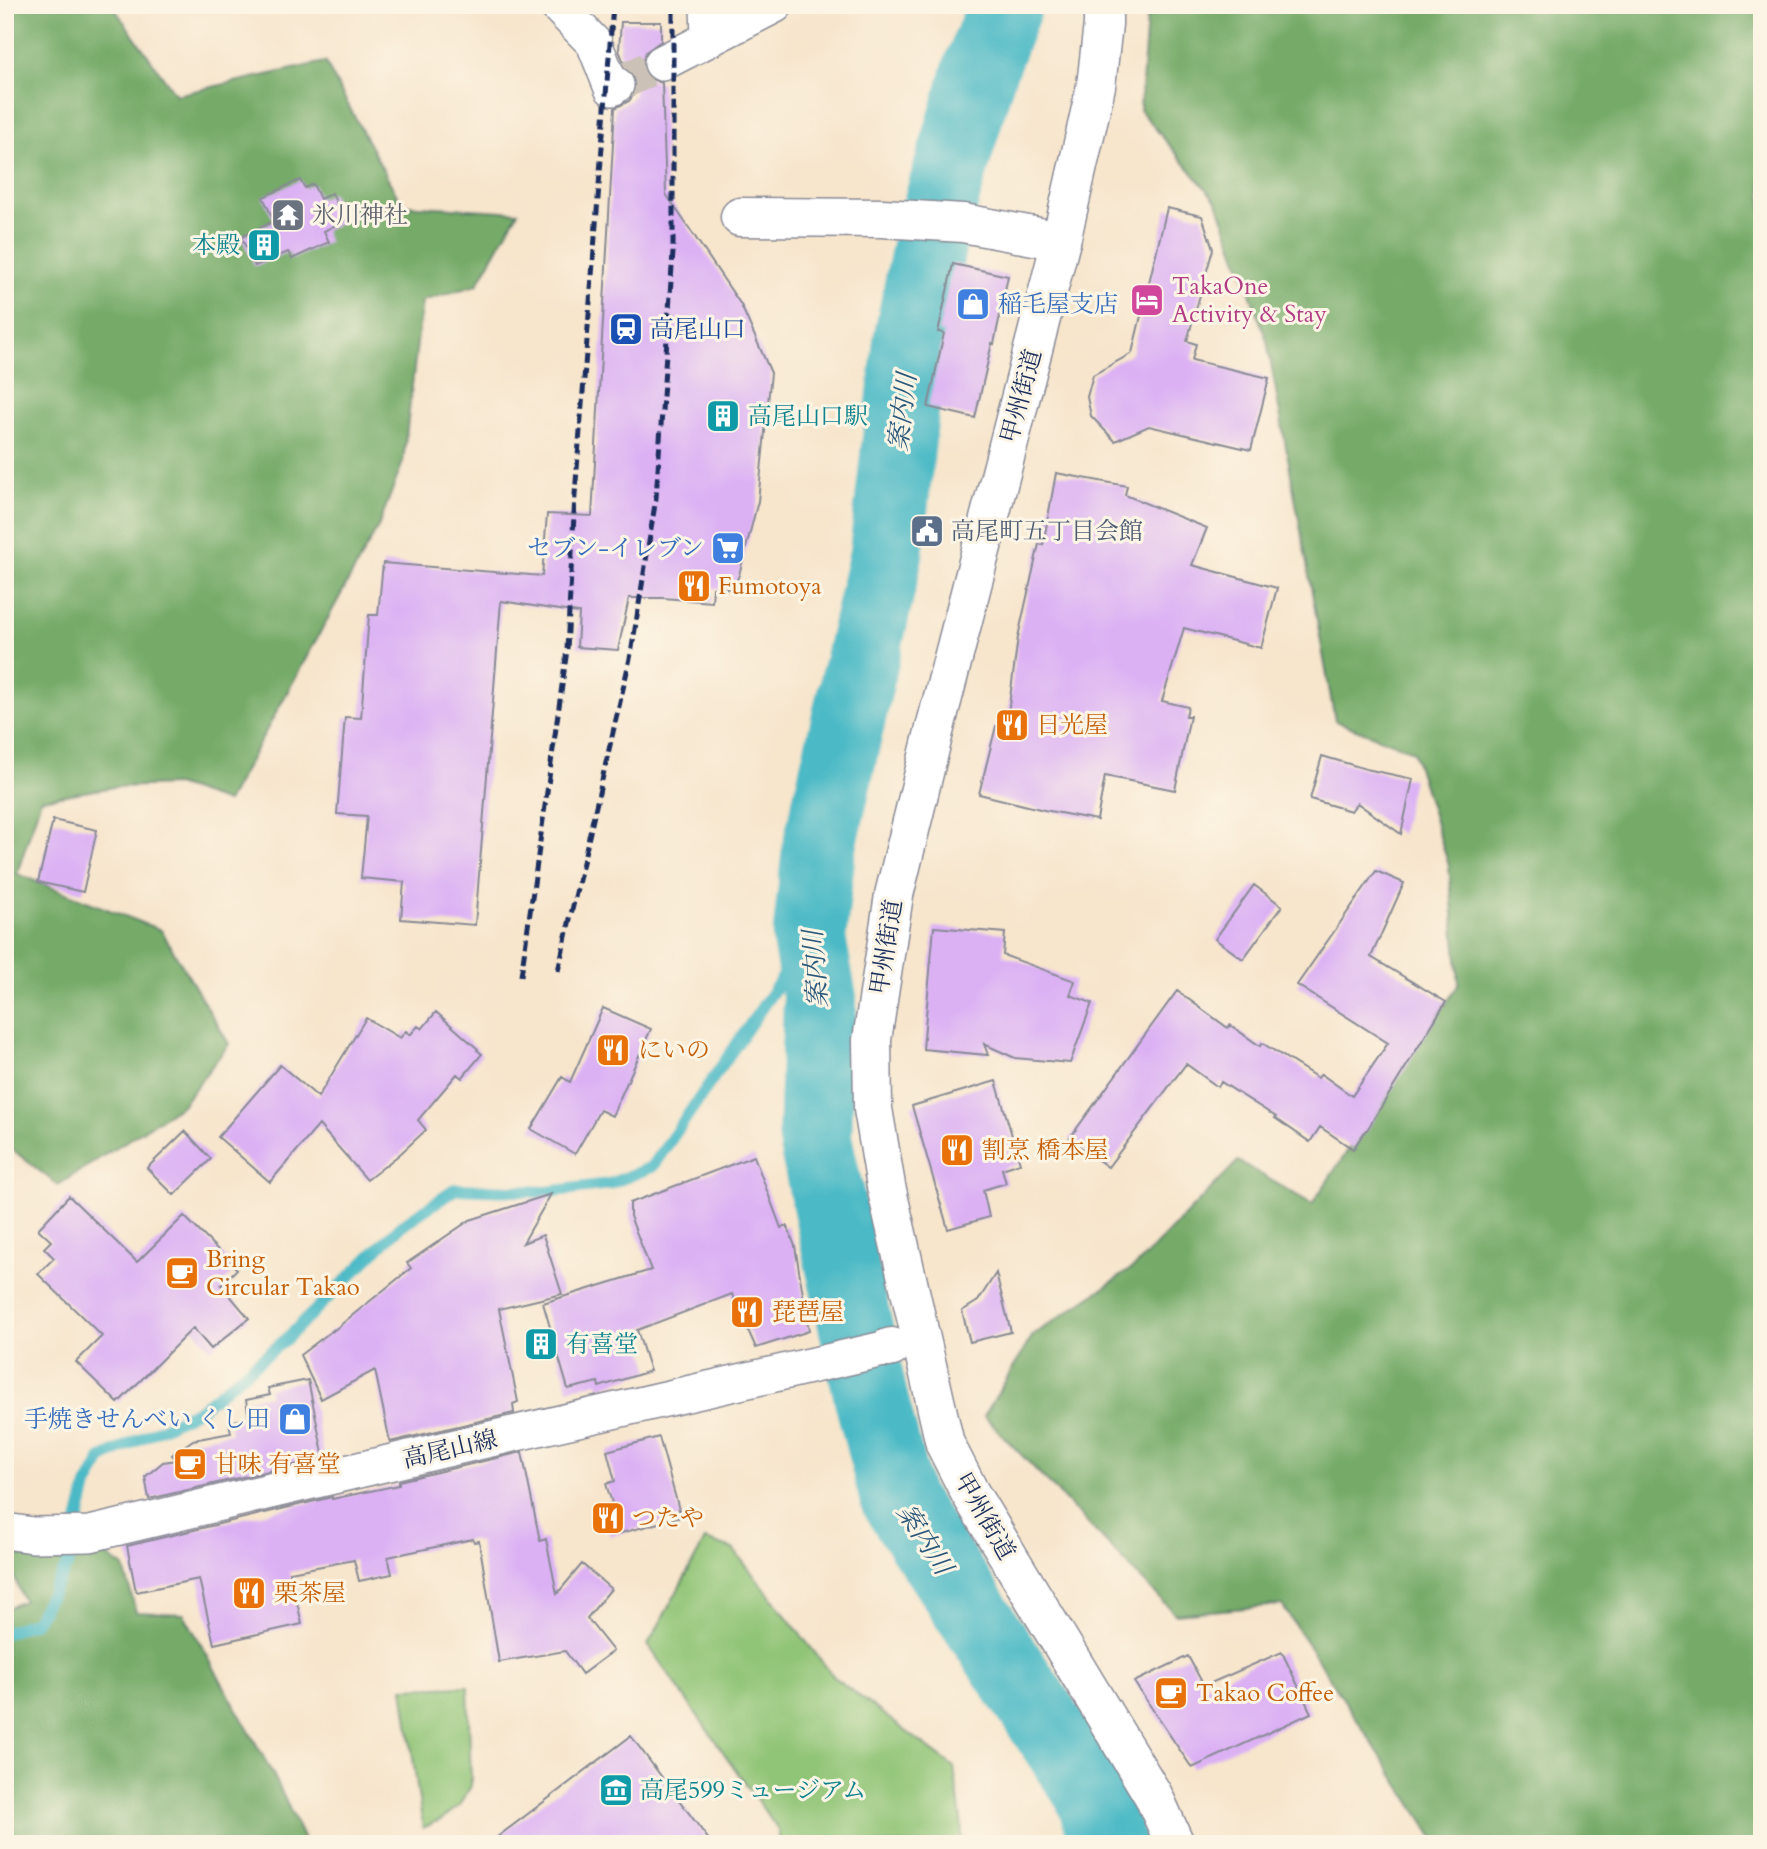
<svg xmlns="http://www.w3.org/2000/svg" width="1767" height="1849" font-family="Cardo,'Noto Serif JP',serif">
<rect width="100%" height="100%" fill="#fcf5e5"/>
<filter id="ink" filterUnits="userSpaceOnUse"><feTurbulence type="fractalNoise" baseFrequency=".0143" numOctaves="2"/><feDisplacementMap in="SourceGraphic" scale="14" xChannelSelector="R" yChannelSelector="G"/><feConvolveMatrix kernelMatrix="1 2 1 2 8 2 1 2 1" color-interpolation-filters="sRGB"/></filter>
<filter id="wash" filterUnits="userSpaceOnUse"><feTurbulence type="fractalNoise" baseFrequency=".00686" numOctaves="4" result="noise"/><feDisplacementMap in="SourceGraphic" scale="28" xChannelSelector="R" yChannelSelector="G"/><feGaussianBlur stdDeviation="1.57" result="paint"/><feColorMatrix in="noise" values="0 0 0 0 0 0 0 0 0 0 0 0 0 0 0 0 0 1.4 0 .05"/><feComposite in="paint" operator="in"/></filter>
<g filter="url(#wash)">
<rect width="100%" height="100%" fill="#f7e5cc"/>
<path fill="#90c476" stroke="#567a6a" stroke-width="2" d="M 705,1540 L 733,1549 L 835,1678 L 954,1767 L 962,1827 L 961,1844 L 780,1844 L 778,1830 L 648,1645 Z
M 468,1686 L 471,1786 L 459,1806 L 442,1819 L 423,1828 L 403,1688 Z"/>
<path fill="#74aa67" stroke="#486c62" stroke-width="2" d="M 5,5 L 112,5 L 176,95 L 325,62 L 402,205 L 518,212 L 477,285 L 422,301 L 403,462 L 378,527 L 227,802 L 176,785 L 114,787 L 41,799 L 17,874 L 161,930 L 229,1044 L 182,1105 L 58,1185 L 5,1144 Z
M 1148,5 L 1762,5 L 1762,1844 L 1438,1844 L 1282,1605 L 1175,1614 L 984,1416 L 1033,1335 L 1137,1265 L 1238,1161 L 1312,1204 L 1459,984 L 1449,866 L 1413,751 L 1335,721 L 1267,341 L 1217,202 L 1140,110 Z
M 98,1549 L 124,1567 L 136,1612 L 184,1614 L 274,1776 L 306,1844 L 5,1844 L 5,1609 L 24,1601 L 6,1557 Z"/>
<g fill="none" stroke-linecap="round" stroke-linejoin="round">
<path stroke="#4cbac6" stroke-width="12" d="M 5,1633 L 35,1622 L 67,1566 L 87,1486 L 102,1458 L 200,1409 L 286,1339 L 402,1225 L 456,1189 L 547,1192 L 609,1184 L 652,1167 L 809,939"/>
<path stroke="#4cbac6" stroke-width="74" d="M 1005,5 L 979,72 L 931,236 L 910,342 L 886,554 L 819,849 L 809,939 L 820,999 L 815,1139 L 871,1398 L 897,1499 L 1090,1791 L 1109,1844"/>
</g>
<g id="blocks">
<path fill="#dbb1f4" d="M 621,22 L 661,22 L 661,41 L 646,52 L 642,63 L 644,72 L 651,79 L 662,83 L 666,194 L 741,305 L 771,373 L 758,501 L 739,575 L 733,589 L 713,588 L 712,602 L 663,598 L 629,598 L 618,650 L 577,647 L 579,613 L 501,601 L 475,925 L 401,919 L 404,882 L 361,878 L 367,816 L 337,814 L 345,717 L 361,718 L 369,615 L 378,615 L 383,563 L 542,576 L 547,514 L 592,516 L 615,108 L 629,101 L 634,94 L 636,83 L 632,74 L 626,68 L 619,50 Z
M 300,180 L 305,188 L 313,184 L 320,199 L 332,193 L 344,221 L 324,231 L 329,242 L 292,259 L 288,252 L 255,266 L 241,237 L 274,221 L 263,197 Z
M 1167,208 L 1202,216 L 1213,249 L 1187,341 L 1196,344 L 1192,360 L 1269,378 L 1251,450 L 1149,426 L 1115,441 L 1091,416 L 1087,397 L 1093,375 L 1132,353 Z
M 953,264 L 1008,276 L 994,344 L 992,343 L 975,418 L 928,407 L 944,333 L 938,332 Z
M 1056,473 L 1127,486 L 1125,495 L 1207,528 L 1192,565 L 1277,588 L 1261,648 L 1184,628 L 1162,701 L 1188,707 L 1186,716 L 1190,716 L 1175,790 L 1105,776 L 1097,820 L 1044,810 L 979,794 L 996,726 L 1006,729 L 1018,637 L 1039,544 L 1043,545 Z
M 1322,756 L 1366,769 L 1413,779 L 1401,834 L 1357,803 L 1351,811 L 1310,799 Z
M 53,820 L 97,830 L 83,892 L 38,882 Z
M 1376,871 L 1404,883 L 1371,957 L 1446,1002 L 1367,1130 L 1366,1130 L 1353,1149 L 1320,1127 L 1310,1142 L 1275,1118 L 1276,1117 L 1221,1082 L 1218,1087 L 1186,1064 L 1108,1167 L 1069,1139 L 1177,991 L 1228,1028 L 1230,1025 L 1260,1046 L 1262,1043 L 1318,1078 L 1321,1074 L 1352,1096 L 1388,1043 L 1297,985 Z
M 1254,885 L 1282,906 L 1243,959 L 1215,939 Z
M 934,927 L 1005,933 L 1003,955 L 1075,981 L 1070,995 L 1092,1003 L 1070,1063 L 1015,1058 L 984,1044 L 988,1055 L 923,1049 Z
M 603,1008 L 651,1029 L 612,1116 L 600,1110 L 575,1154 L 531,1129 L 562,1077 L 570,1082 Z
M 436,1012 L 478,1049 L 477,1050 L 482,1054 L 462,1078 L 457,1074 L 418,1120 L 426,1130 L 400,1154 L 367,1180 L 319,1125 L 270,1182 L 218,1137 L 280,1065 L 318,1097 L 366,1018 L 400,1038 L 406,1031 L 410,1035 L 418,1026 L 422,1029 Z
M 996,1081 L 1020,1163 L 1002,1169 L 1006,1183 L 983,1190 L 989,1217 L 948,1229 L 912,1106 Z
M 185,1131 L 211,1159 L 174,1195 L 147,1168 Z
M 754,1156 L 781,1228 L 787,1226 L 795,1246 L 809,1331 L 756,1348 L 732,1294 L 637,1330 L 650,1371 L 599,1387 L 598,1382 L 568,1389 L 543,1303 L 651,1270 L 630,1216 L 630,1203 Z
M 551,1194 L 523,1243 L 543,1235 L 562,1294 L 499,1309 L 518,1402 L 513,1404 L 514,1413 L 390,1442 L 375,1370 L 321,1399 L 300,1355 L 333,1330 L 333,1331 L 411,1268 L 407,1263 L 470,1220 Z
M 69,1196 L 137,1262 L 184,1216 L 237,1269 L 221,1285 L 249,1318 L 211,1349 L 193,1328 L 118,1403 L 76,1362 L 102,1336 L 38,1274 L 54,1258 L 44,1248 L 51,1241 L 38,1229 Z
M 996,1273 L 1011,1332 L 970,1342 L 962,1311 L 978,1301 Z
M 308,1380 L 324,1458 L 149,1499 L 145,1477 L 163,1462 L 177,1460 L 172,1455 L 193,1440 L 231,1433 L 229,1422 L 249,1418 L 246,1400 L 270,1395 L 268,1388 Z
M 659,1437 L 681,1517 L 610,1536 L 601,1506 L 612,1503 L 606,1484 L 615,1481 L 607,1451 Z
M 522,1452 L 540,1541 L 546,1539 L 557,1594 L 582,1564 L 611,1589 L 587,1618 L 613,1651 L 582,1674 L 565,1651 L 499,1662 L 479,1541 L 474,1542 L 473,1539 L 388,1557 L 392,1574 L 359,1581 L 354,1560 L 290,1572 L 302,1624 L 214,1644 L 199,1579 L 136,1592 L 127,1546 L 332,1497 L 332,1499 L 399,1485 L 399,1481 Z
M 1282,1652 L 1311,1713 L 1192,1768 L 1134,1682 L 1188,1656 L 1204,1686 Z
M 631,1736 L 712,1844 L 488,1844 Z"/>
</g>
</g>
<g filter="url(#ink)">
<use href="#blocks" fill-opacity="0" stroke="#898a95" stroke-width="2"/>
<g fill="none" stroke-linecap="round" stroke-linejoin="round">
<path stroke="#cbc1b6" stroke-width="35" stroke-dasharray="35 18" stroke-linecap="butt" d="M 616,85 L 662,63"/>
<g stroke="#898a95" stroke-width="38">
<path id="minor" d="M 557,5 L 594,43 L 612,88 L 616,85
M 708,5 L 709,39
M 662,63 L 775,5
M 5,1531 L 33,1535 L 90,1534 L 447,1449 L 888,1348"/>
</g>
<g stroke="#898a95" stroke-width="41">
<path id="tertiary" d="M 740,217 L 882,218 L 963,223 L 1061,241"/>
</g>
<g stroke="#898a95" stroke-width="41">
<path id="secondary" d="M 888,1348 L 892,1347"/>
</g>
<g stroke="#898a95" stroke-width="41">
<path id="trunk" d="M 1103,5 L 1103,24 L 1096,86 L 1061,241 L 934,732 L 894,895 L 872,1040 L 873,1109 L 886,1186 L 945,1444 L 970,1493 L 1153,1795 L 1175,1844"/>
</g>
<use href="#minor" stroke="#fff" stroke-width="35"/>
<use href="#tertiary" stroke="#fff" stroke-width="38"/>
<use href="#secondary" stroke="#fff" stroke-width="38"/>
<use href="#trunk" stroke="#fff" stroke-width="38"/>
<path stroke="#1b2f5e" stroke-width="5" stroke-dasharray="10 5" stroke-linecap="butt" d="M 558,971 L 631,654 L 656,498 L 673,252 L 673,5
M 521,976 L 567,650 L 575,495 L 613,5"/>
</g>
</g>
<defs>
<g id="temple-square" transform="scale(1.75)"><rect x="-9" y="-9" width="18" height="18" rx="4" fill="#6b7280" stroke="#fcf5e5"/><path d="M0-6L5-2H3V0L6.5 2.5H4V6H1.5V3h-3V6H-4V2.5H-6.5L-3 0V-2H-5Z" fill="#fff"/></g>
<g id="building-square" transform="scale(1.75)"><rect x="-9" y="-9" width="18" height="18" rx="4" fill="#0f9aa8" stroke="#fcf5e5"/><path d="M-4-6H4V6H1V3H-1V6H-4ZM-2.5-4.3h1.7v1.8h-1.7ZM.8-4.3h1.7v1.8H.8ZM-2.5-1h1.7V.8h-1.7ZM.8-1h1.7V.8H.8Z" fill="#fff"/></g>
<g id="hotel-square" transform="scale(1.75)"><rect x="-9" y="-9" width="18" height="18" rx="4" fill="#d1479c" stroke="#fcf5e5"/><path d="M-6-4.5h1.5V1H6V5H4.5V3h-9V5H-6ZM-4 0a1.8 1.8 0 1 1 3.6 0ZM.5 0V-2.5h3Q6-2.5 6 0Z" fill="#fff"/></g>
<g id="shop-square" transform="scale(1.75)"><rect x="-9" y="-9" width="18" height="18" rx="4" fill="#3f7fe0" stroke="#fcf5e5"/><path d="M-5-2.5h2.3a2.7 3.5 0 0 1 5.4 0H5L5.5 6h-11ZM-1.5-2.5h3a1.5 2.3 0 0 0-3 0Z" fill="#fff"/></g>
<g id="station-square" transform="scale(1.75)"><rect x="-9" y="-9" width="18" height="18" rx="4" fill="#1a4fb4" stroke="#fcf5e5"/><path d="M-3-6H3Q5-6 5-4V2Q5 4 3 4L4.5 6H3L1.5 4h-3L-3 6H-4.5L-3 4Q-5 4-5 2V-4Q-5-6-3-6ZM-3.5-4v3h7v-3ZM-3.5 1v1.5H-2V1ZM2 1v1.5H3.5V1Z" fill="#fff"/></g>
<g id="civic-square" transform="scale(1.75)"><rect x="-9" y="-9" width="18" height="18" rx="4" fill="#5c6f8a" stroke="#fcf5e5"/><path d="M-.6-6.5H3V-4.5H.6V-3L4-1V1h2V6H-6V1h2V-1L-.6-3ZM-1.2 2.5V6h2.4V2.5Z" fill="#fff"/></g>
<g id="supermarket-square" transform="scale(1.75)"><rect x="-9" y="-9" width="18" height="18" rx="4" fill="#3f7fe0" stroke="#fcf5e5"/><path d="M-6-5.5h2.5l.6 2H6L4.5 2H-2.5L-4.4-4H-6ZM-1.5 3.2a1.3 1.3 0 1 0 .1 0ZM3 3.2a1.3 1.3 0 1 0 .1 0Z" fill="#fff"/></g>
<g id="restaurant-square" transform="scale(1.75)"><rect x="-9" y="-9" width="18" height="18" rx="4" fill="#e8710a" stroke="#fcf5e5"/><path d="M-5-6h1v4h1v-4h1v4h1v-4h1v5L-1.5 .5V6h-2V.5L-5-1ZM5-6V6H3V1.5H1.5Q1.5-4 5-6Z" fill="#fff"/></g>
<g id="cafe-square" transform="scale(1.75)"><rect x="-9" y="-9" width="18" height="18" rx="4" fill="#e8710a" stroke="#fcf5e5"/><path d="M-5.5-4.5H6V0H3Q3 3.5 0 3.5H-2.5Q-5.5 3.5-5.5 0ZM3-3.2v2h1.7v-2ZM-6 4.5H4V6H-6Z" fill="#fff"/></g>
<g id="museum-square" transform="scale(1.75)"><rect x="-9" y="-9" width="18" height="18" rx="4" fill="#0f9aa8" stroke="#fcf5e5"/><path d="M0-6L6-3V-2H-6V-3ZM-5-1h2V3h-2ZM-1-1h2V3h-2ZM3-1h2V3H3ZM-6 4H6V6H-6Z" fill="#fff"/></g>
</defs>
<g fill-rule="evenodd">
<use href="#temple-square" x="288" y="215"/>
<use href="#building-square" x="264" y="245"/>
<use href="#hotel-square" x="1147" y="300"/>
<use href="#shop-square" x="973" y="304"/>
<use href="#station-square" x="626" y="329"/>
<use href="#building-square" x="723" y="416"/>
<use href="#civic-square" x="927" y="531"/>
<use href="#supermarket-square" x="728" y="548"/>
<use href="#restaurant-square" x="694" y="586"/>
<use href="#restaurant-square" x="1012" y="725"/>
<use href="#restaurant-square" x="613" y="1050"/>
<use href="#restaurant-square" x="957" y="1150"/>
<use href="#cafe-square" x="182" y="1273"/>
<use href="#restaurant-square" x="747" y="1312"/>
<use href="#building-square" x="541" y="1344"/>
<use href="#shop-square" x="295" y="1419"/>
<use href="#cafe-square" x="190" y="1464"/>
<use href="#restaurant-square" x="608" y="1518"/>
<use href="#restaurant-square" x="249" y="1593"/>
<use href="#cafe-square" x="1171" y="1693"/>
<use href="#museum-square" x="616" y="1790"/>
</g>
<g text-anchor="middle" stroke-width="6" stroke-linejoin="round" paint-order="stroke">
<g font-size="24" fill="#5b616d" stroke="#fcf5e5" text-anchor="start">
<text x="312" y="223">氷川神社</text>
</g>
<g font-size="24" fill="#0d838f" stroke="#fcf5e5" text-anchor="start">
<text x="240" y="253" text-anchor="end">本殿</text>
<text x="748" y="424">高尾山口駅</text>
<text x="566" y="1352">有喜堂</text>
<text x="640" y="1798">高尾599ミュージアム</text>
</g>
<g font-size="24" fill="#b23c85" stroke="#fcf5e5" text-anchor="start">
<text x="1172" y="294">TakaOne<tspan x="1172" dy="28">Activity &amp; Stay</tspan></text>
</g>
<g font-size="24" fill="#366cbe" stroke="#fcf5e5" text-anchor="end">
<text x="998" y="312" text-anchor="start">稲毛屋支店</text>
<text x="704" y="556">セブン-イレブン</text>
<text x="270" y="1427">手焼きせんべい くし田</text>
</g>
<g font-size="24" fill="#164399" stroke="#fcf5e5" text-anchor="start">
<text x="650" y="337">高尾山口</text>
</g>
<g font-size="24" fill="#1b2f5e" stroke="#fcf5e5">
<text transform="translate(1021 396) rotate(-75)" y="8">甲州街道</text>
<text transform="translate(886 947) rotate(-81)" y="8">甲州街道</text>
<text transform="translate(450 1449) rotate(-13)" y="8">高尾山線</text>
<text transform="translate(985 1516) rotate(60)" y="8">甲州街道</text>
</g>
<g font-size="24" fill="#4e5e75" stroke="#fcf5e5" text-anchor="start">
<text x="951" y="539">高尾町五丁目会館</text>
</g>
<g font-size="24" fill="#c56008" stroke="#fcf5e5" text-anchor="start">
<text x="718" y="594">Fumotoya</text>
<text x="1036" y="733">日光屋</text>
<text x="638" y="1058">にいの</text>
<text x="982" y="1158">割烹 橋本屋</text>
<text x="206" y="1267">Bring<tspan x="206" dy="28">Circular Takao</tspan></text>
<text x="772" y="1320">琵琶屋</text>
<text x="214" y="1472">甘味 有喜堂</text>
<text x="632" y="1526">つたや</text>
<text x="274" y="1601">栗茶屋</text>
<text x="1196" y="1701">Takao Coffee</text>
</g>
<g font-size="26" font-style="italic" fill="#2a597d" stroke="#fcf5e5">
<text transform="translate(902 412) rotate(-83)" y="9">案内川</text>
<text transform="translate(815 969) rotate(-94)" y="9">案内川</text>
<text transform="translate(925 1539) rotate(57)" y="9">案内川</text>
</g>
</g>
<rect width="1767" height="1849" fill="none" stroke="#fcf5e5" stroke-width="28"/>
</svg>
